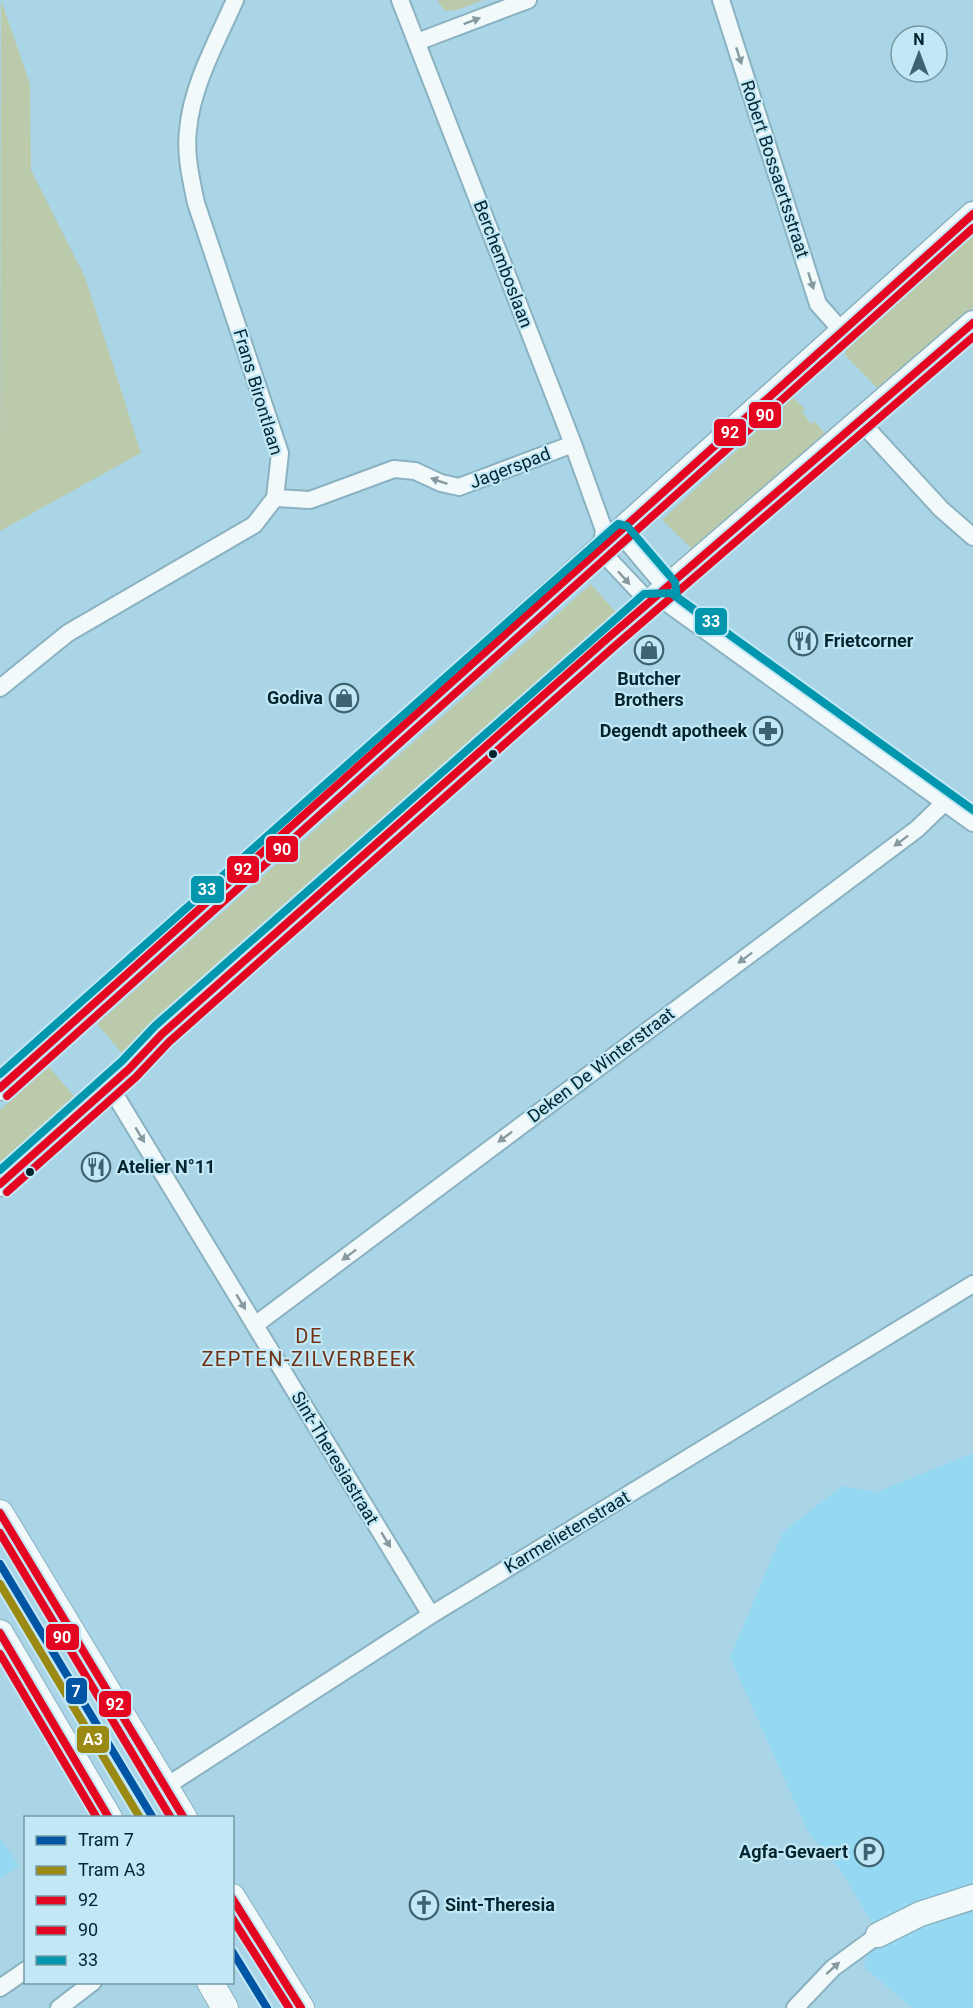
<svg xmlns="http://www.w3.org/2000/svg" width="973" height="2008" font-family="Roboto,sans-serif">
<rect width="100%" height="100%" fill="#aad5e6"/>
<path fill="#95d8f1" d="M 973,1453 L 973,2008 L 912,2008 L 864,1967 L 873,1925 L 842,1872 L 808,1832 L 730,1657 L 783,1532 L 842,1486 L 877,1492 Z
M 0,1838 L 19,1865 L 0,1879 Z"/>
<path fill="#bbcaab" d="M 1,0 L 30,84 L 31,170 L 85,277 L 141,453 L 0,531 Z
M 437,0 L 483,0 L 457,10 L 445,11 Z
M 973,224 L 973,308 L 920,353 L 884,395 L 845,355 L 847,343 Z
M 791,396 L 805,409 L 802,412 L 811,424 L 814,421 L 832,440 L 687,566 L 682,558 L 691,548 L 662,520 L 752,436 L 774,409 Z
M 591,584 L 619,616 L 128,1060 L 97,1024 Z
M 49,1067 L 80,1103 L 0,1175 L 0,1110 Z"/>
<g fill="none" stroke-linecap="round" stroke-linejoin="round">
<g stroke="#8ab2c1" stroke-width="20">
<path id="street" d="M 400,0 L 573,444 L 604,530 L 601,551 L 650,603 L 667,603 L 973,823
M 721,0 L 818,304 L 842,331
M 417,42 L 528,0
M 860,421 L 941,509 L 973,537
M 275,498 L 310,500 L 394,469 L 415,471 L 441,483 L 459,487 L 573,444
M 608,531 L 620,534 L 630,545 L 666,588 L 667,598
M 0,688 L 68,633 L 254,525 L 275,498 L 280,453 L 196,203 C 191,179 185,154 188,130 C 192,85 217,41 235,0
M 109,1085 L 431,1615
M 255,1325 L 917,829 L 945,802
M 165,1787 L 431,1615 L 973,1284
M 0,1988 L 26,1970
M 59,2008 L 93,1982
M 795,2008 L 833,1968 L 878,1935"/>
</g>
<g stroke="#8ab2c1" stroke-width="27">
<path id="secondary" d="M 0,1088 L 973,214
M 0,1184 L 129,1069 L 162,1034 L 609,637 L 973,323
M 878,1935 L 920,1914 L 973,1897"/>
</g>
<g stroke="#8ab2c1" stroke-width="28">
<path id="primary" d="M 0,1513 L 184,1818
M 0,1633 L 109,1818
M 232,1897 L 301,2008
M 210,1982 L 225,2008"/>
</g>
<use href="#street" stroke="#f2f9fb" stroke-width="16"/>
<use href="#secondary" stroke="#f2f9fb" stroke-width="24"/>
<use href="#primary" stroke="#f2f9fb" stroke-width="26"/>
<g stroke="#c2e8f6" stroke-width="12">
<path id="bus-1" d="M 0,1088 L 973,214
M 0,1184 L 129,1069 L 162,1034 L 609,637 L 973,323
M 0,1513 L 184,1818
M 0,1633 L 109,1818
M 232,1898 L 301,2008"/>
</g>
<g stroke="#c2e8f6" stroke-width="12">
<path id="bus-2" d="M 7,1096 L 973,228
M 7,1192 L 136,1077 L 169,1042 L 616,645 L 973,337
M 0,1533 L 171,1818
M 0,1654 L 97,1818
M 232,1918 L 289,2008"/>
</g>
<g stroke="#c2e8f6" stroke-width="12">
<path id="bus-3" d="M 0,1074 L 618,524 L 627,526 L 675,582 L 677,597 L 973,810
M 0,1170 L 122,1061 L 155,1026 L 644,594 L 671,593 L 711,623"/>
</g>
<use href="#bus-1" stroke="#e40521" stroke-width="8"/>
<use href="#bus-2" stroke="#e40521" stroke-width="8"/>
<use href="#bus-3" stroke="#0096ad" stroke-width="8"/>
<g stroke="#c2e8f6" stroke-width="12">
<path id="tram-1" d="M 0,1564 L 153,1818
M 232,1951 L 267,2008"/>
</g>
<g stroke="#c2e8f6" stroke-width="12">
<path id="tram-2" d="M 0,1584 L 140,1818"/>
</g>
<use href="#tram-1" stroke="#0056a4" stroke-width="8"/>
<use href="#tram-2" stroke="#9a8913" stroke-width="8"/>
</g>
<defs><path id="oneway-solid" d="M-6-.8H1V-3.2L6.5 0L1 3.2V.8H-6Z" transform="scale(1.5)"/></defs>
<g fill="#869aa0">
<use href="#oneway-solid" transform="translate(472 21) rotate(-21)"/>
<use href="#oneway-solid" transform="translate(739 56) rotate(72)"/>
<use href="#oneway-solid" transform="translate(811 281) rotate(72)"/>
<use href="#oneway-solid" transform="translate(439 481) rotate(-161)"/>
<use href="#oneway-solid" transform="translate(624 578) rotate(48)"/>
<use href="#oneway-solid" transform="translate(901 841) rotate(143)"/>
<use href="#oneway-solid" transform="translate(745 958) rotate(143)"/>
<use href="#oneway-solid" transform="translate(140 1135) rotate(59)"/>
<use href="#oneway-solid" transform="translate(505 1137) rotate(143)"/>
<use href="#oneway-solid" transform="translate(349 1255) rotate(143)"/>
<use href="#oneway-solid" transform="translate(241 1302) rotate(59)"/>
<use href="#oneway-solid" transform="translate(386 1540) rotate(59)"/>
<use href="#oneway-solid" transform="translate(833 1968) rotate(-42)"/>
</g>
<defs>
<g id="restaurant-ring" transform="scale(1.5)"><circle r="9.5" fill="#c2e8f6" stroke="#3d6370" stroke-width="1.5"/><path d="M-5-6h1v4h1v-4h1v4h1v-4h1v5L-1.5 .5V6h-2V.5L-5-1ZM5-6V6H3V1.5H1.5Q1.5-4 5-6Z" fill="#3d6370"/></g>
<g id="shop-ring" transform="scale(1.5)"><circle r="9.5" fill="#c2e8f6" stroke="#3d6370" stroke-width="1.5"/><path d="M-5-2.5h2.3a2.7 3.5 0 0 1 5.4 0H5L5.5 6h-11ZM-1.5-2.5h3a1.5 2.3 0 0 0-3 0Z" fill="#3d6370"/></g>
<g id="pharmacy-ring" transform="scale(1.5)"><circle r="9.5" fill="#c2e8f6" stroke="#3d6370" stroke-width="1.5"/><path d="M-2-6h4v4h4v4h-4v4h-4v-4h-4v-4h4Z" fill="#3d6370"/></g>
<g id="parking-ring" transform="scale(1.5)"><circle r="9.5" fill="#c2e8f6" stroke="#3d6370" stroke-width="1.5"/><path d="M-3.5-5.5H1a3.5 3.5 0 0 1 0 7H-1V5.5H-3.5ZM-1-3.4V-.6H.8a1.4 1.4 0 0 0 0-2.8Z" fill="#3d6370"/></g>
<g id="church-ring" transform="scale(1.5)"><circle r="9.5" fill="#c2e8f6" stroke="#3d6370" stroke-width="1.5"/><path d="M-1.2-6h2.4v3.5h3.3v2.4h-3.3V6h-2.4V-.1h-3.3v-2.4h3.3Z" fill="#3d6370"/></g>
</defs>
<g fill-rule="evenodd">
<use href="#restaurant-ring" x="803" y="641"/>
<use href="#shop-ring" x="649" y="650"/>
<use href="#shop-ring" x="344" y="698"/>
<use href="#pharmacy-ring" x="768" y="731"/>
<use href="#restaurant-ring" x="96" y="1167"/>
<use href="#parking-ring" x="869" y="1852"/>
<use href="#church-ring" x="424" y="1905"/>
</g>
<g fill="#022530" stroke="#c2e8f6" stroke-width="2">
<circle cx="493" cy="754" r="5"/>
<circle cx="30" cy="1172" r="5"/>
</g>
<g text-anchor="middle" stroke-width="4.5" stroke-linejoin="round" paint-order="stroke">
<g font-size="18" fill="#022530" stroke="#c2e8f6">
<text transform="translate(775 169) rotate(72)" y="6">Robert Bossaertsstraat</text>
<text transform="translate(503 264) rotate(69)" y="6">Berchemboslaan</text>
<text transform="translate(258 392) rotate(73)" y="6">Frans Birontlaan</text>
<text transform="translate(510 468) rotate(-21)" y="6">Jagerspad</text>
<text transform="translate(601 1065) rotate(-37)" y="6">Deken De Winterstraat</text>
<text transform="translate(335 1458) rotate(59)" y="6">Sint-Theresiastraat</text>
<text transform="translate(567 1532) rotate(-31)" y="6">Karmelietenstraat</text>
</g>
<g font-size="18" font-weight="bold" fill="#022530" stroke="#c2e8f6" text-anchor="start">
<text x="824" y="647">Frietcorner</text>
<text x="649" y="685" text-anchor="middle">Butcher<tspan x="649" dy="21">Brothers</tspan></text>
<text x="323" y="704" text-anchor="end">Godiva</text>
<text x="747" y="737" text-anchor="end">Degendt apotheek</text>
<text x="117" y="1173">Atelier N°11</text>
<text x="848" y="1858" text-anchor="end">Agfa-Gevaert</text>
<text x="445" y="1911">Sint-Theresia</text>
</g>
<g font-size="20" letter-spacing="1.5" fill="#703012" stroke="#c2e8f6">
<text x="309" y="1343">DE<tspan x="309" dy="23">ZEPTEN-ZILVERBEEK</tspan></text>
</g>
</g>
<g stroke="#c2e8f6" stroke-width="2">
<rect x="748" y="401" width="34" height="28" rx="6" fill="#e40521"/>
<rect x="713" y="418" width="34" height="29" rx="6" fill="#e40521"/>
<rect x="694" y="607" width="34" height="29" rx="6" fill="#0096ad"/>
<rect x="265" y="835" width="34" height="28" rx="6" fill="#e40521"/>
<rect x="226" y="855" width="34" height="29" rx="6" fill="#e40521"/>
<rect x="190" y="875" width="35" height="29" rx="6" fill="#0096ad"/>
<rect x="45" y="1623" width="35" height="28" rx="6" fill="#e40521"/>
<rect x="65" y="1677" width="23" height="28" rx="6" fill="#0056a4"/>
<rect x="98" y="1690" width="34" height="28" rx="6" fill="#e40521"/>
<rect x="76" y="1725" width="34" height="29" rx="6" fill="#9a8913"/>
</g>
<g font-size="16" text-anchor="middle" font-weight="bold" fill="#fff">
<text x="765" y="421">90</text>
<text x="730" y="438">92</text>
<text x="711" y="627">33</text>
<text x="282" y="855">90</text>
<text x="243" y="875">92</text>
<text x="207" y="895">33</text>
<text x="62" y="1643">90</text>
<text x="76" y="1697">7</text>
<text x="115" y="1710">92</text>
<text x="93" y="1745">A3</text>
</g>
<rect x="24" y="1816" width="210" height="168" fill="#c2e8f6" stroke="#759aa7" stroke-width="1.5"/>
<rect x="36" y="1836" width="30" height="9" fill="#0056a4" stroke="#759aa7" stroke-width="1.5"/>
<text x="78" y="1846" font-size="18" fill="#022530">Tram 7</text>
<rect x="36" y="1866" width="30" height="9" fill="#9a8913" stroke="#759aa7" stroke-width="1.5"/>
<text x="78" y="1876" font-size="18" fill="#022530">Tram A3</text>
<rect x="36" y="1896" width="30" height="9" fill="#e40521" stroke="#759aa7" stroke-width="1.5"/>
<text x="78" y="1906" font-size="18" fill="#022530">92</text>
<rect x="36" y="1926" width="30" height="9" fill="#e40521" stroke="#759aa7" stroke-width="1.5"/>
<text x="78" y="1936" font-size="18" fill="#022530">90</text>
<rect x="36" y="1956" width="30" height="9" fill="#0096ad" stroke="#759aa7" stroke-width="1.5"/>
<text x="78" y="1966" font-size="18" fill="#022530">33</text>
<g transform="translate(919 54)"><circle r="28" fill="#c2e8f6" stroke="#759aa7" stroke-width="1.5"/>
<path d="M0-4.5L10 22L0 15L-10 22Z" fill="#3d6370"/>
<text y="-9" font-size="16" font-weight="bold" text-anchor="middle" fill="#022530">N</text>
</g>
</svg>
